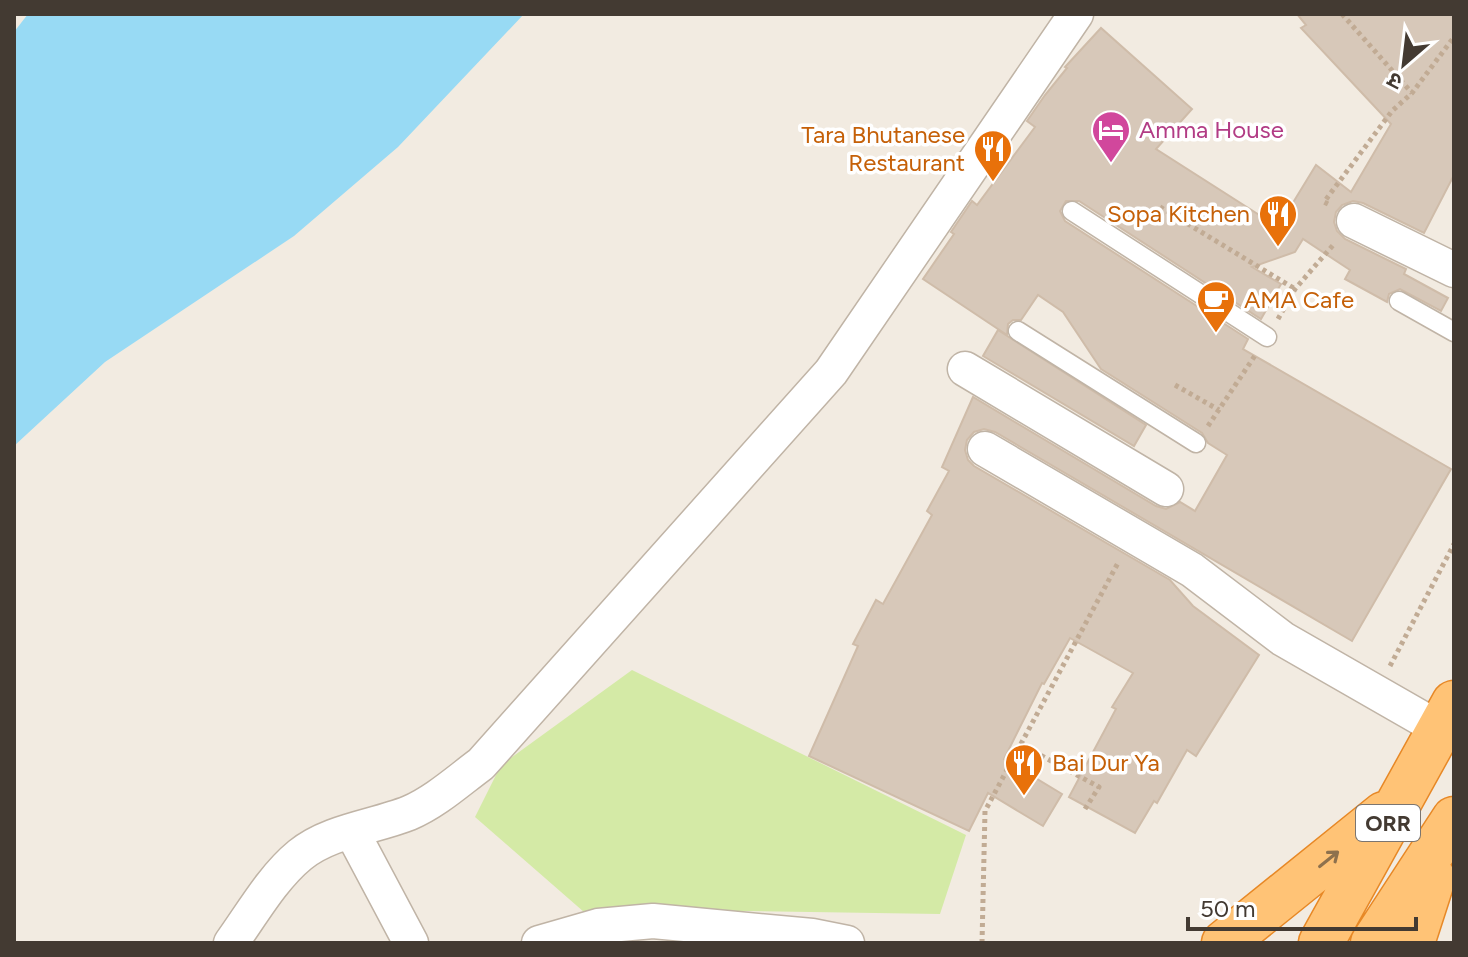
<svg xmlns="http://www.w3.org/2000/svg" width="1468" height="957" font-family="Figtree,'Noto Sans Devanagari',sans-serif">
<rect width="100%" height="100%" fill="#f2ebe1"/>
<path fill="#d4eaa6" d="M 632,670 L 966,835 L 940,914 L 747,911 L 592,919 L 475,817 L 501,765 Z"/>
<path fill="#98daf4" d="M 28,14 L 524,14 L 398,147 L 294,236 L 105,362 L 14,446 L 14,32 Z"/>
<path fill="#d7c8b9" stroke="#cfbca9" stroke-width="2" d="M 1297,14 L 1454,14 L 1454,175 L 1424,233 L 1363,203 L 1353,201 L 1342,205 L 1336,212 L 1334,222 L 1337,231 L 1345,239 L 1406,269 L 1404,274 L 1448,298 L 1441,311 L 1400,289 L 1389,294 L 1387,302 L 1345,279 L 1350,270 L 1303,239 L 1295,252 L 1252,267 L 1281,284 L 1261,319 L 1079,201 L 1066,201 L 1060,211 L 1065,221 L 1248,339 L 1243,349 L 1451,469 L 1352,641 L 995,432 L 984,429 L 974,432 L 967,440 L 965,450 L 968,460 L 974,466 L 1170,580 L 1193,606 L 1259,655 L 1196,756 L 1187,750 L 1157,803 L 1154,801 L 1135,833 L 1069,797 L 1116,709 L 1112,707 L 1133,673 L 1070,638 L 1044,684 L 1042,683 L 1004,759 L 1062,794 L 1043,826 L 988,793 L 969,831 L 809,756 L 858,646 L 853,644 L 876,600 L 883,604 L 932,515 L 927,511 L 949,471 L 942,467 L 973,397 L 1156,506 L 1166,509 L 1180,502 L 1195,511 L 1227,455 L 1208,443 L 1202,433 L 1101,369 L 1063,312 L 1038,295 L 1021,320 L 1013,320 L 1008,324 L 1007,335 L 923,279 L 954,234 L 951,232 L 972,201 L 977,205 L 1035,127 L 1027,121 L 1045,95 L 1067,68 L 1065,67 L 1101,28 L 1192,109 L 1156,149 L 1275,225 L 1294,201 L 1316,165 L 1351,192 L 1391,124 L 1301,28 L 1306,25 Z
M 998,330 L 1146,425 L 1134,446 L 983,356 Z"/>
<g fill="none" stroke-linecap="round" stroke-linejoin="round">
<g stroke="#c0b4a6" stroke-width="21">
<path id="service" d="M 1072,211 L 1267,337
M 1399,301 L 1454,332
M 1018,331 L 1196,443"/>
</g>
<g stroke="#c0b4a6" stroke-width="37">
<path id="minor" d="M 1354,221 L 1454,270
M 965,369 L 1166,489
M 985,449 L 1192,570 L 1283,639 L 1440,729
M 352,832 L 411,943
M 231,943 C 252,914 272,878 300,855 C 329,831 374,827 409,813 C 435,802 458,781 481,764 L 831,372 L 1076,14
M 539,943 L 598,926 L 653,921 L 812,936 L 847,943"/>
</g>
<g stroke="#e78826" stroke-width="47">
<path id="trunk" d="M 1224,943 L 1384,814
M 1321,943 L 1454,703
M 1373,943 L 1454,819
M 1412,943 L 1433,878"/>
</g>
<path stroke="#c1ab94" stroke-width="5" stroke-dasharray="4 4" stroke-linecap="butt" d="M 1342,14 L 1412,93
M 1328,204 L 1324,202 L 1392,111 L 1412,93 L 1454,37
M 1160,207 L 1295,289
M 1278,319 L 1295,289 L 1334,244
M 1175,385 L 1219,410
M 1208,426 L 1256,354
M 1390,666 L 1454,544
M 1020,744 L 1099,787 L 1085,809
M 982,943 L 985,811 L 1119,561"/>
<use href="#service" stroke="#fff" stroke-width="18"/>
<use href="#minor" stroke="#fff" stroke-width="34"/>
<use href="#trunk" stroke="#ffc376" stroke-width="44"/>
</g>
<defs><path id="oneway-shaft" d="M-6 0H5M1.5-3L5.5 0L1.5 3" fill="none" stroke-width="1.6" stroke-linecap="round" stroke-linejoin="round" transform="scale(2)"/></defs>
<use stroke="#8e714d" href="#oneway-shaft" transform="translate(1329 859) rotate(-39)"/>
<defs>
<g id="hotel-pin" transform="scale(2)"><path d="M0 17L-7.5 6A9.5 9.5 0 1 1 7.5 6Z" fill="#d1479c" stroke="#fff"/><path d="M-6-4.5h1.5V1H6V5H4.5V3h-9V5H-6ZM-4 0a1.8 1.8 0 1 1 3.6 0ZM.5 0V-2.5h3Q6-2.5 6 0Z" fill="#fff"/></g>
<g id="restaurant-pin" transform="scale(2)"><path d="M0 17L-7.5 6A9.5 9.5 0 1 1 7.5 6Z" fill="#e8710a" stroke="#fff"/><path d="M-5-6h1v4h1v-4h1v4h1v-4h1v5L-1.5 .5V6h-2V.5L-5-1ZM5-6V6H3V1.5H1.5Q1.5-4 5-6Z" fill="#fff"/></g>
<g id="cafe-pin" transform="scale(2)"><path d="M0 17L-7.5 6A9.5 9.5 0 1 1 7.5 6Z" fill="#e8710a" stroke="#fff"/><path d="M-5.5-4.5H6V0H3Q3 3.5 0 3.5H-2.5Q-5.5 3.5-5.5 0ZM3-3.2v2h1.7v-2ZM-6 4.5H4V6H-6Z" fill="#fff"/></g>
</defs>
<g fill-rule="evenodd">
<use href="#hotel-pin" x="1111" y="130"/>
<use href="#restaurant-pin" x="993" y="149"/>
<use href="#restaurant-pin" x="1278" y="214"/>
<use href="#cafe-pin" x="1216" y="300"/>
<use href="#restaurant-pin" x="1024" y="763"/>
</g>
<g text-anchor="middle" stroke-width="7" stroke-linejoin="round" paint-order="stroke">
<rect fill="#fff" stroke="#7b7570" stroke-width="2" x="1356" y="805" width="64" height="36" rx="6"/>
<g font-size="22" font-weight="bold" fill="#433a32">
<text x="1388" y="831">ORR</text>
</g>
<g font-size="24" fill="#b23c85" stroke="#fff" text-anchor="start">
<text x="1139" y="138">Amma House</text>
</g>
<g font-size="24" fill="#c56008" stroke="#fff" text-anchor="end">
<text x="965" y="143">Tara Bhutanese<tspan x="965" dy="28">Restaurant</tspan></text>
<text x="1250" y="222">Sopa Kitchen</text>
<text x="1244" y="308" text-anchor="start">AMA Cafe</text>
<text x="1052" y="771" text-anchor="start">Bai Dur Ya</text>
</g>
</g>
<rect width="1468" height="957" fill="none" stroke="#433a32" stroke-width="32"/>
<g transform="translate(1404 64) rotate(208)" stroke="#ffffff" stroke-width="6" paint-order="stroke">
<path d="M0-6L14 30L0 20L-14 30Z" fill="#433a32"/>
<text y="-12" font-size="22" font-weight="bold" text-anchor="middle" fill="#433a32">उ</text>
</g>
<path d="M1188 917v12h228v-12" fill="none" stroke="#433a32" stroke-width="4"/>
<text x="1200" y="917" font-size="24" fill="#433a32" stroke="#ffffff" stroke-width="6" paint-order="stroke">50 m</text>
</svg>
